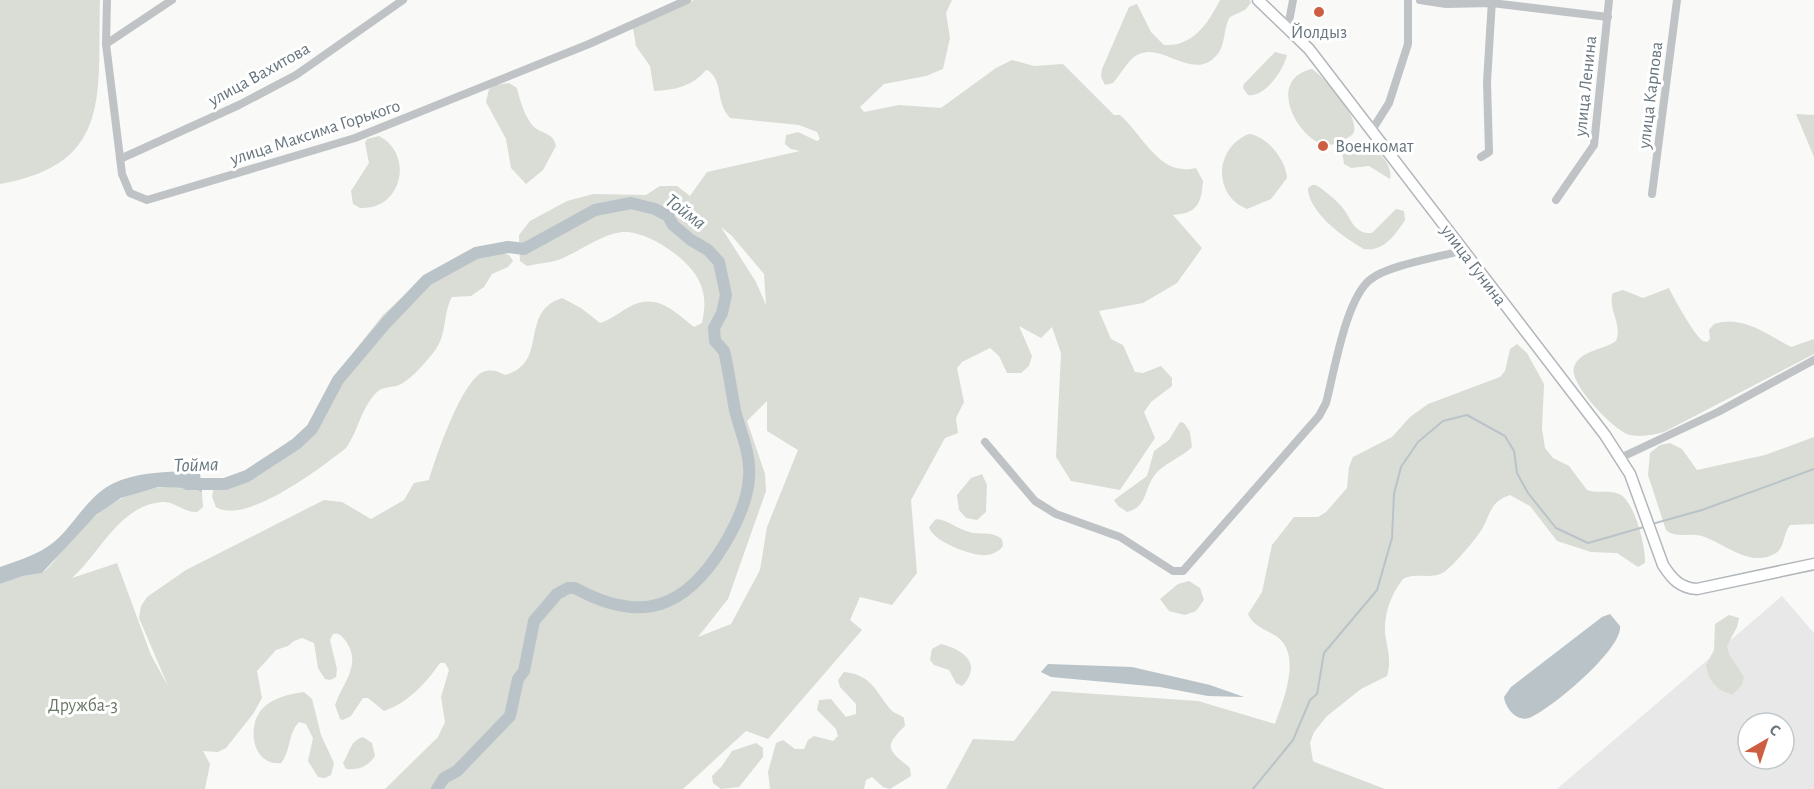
<svg xmlns="http://www.w3.org/2000/svg" width="1814" height="789" font-family="'Alegreya Sans',sans-serif">
<rect width="100%" height="100%" fill="#f9f9f7"/>
<path fill="#e7e8e7" fill-rule="evenodd" d="M 1782,596 L 1814,633 L 1814,789 L 1557,789 ZM 1748,723 L 1784,723 L 1784,759 L 1748,759 Z"/>
<path fill="#d9ddd6" fill-rule="evenodd" d="M 0,0 L 100,0 C 97,93 114,164 0,184 Z
M 694,0 L 952,0 L 946,13 L 950,38 L 943,69 L 926,76 L 884,84 L 860,107 L 864,112 L 899,105 L 941,108 L 996,68 L 1012,60 L 1034,66 L 1063,64 L 1114,115 L 1120,115 C 1144,136 1159,177 1196,168 L 1203,181 C 1201,205 1197,213 1173,215 L 1202,248 L 1177,283 L 1143,303 L 1099,311 L 1111,339 L 1123,345 L 1135,372 L 1143,373 L 1161,366 L 1172,378 L 1172,386 L 1151,402 L 1144,412 L 1155,438 L 1120,490 L 1071,481 L 1056,457 L 1061,353 L 1052,327 L 1041,338 L 1019,326 L 1032,356 L 1029,366 L 1021,373 L 1007,373 L 999,356 L 990,348 L 962,362 L 957,368 L 964,402 L 956,418 L 958,433 L 945,438 L 911,500 L 917,573 L 892,605 L 860,597 L 850,620 L 862,630 L 768,739 L 746,731 L 683,789 L 385,789 L 438,737 L 445,722 L 441,697 L 449,670 L 445,663 L 440,663 C 426,683 408,703 384,711 L 368,698 L 363,698 L 351,716 L 343,720 L 340,719 L 335,705 C 343,682 363,664 345,640 C 341,635 339,633 333,634 L 330,640 L 337,669 L 336,677 L 330,680 L 325,679 L 318,668 L 314,643 L 302,638 L 294,641 L 288,646 L 276,650 L 257,671 L 262,698 L 253,714 L 226,748 L 218,752 L 203,751 L 210,764 L 205,789 L 0,789 L 0,584 L 23,576 L 42,573 C 52,566 58,555 66,545 C 93,515 124,488 166,487 C 178,487 192,485 202,492 L 203,507 L 197,512 C 184,513 175,501 162,502 C 120,505 100,553 72,578 L 117,563 L 151,655 L 168,686 L 139,618 L 141,606 L 147,597 L 186,570 L 324,500 L 342,502 L 371,519 L 404,500 L 414,483 L 429,480 C 436,457 461,382 483,372 C 491,369 498,371 505,375 C 550,363 518,312 562,298 L 581,308 L 600,323 C 612,319 618,313 629,307 C 656,292 674,311 694,327 L 702,323 C 705,309 706,297 700,283 C 691,260 648,230 622,232 C 603,234 581,250 563,258 C 552,263 539,263 527,266 L 520,261 L 519,235 L 530,221 L 567,201 L 593,194 L 646,195 L 660,186 L 677,186 L 690,196 L 707,172 L 800,151 L 791,149 L 785,144 L 786,135 L 798,132 L 817,141 L 820,139 L 817,132 L 799,125 L 730,118 C 715,101 724,84 709,71 L 706,70 C 693,86 675,90 654,91 L 650,66 L 636,46 L 633,28 ZM 721,227 L 732,236 L 764,274 L 766,305 L 756,282 ZM 767,401 L 767,431 L 798,450 L 767,527 L 760,570 L 731,624 L 698,637 L 728,599 L 766,491 L 765,474 L 747,421 Z
M 1220,0 L 1250,0 L 1251,3 L 1245,10 L 1230,17 C 1222,30 1227,44 1216,56 C 1192,82 1162,41 1137,55 C 1128,60 1120,75 1113,83 L 1105,85 L 1101,77 L 1102,69 L 1129,7 L 1137,4 L 1151,32 L 1164,45 C 1192,47 1208,24 1220,0 Z
M 1275,52 L 1287,55 C 1284,70 1264,98 1248,95 L 1243,88 L 1244,84 Z
M 1312,69 C 1325,78 1362,118 1353,134 C 1347,139 1336,145 1327,145 C 1301,144 1263,80 1312,69 Z
M 509,83 L 517,88 C 520,101 524,114 532,125 C 541,135 553,131 556,146 L 543,170 L 526,184 L 511,168 L 506,139 L 486,102 L 489,89 L 496,85 Z
M 1796,114 L 1814,115 L 1814,157 Z
M 1249,134 C 1267,136 1286,160 1287,178 L 1271,199 L 1247,209 C 1212,195 1215,147 1249,134 Z
M 379,136 C 414,154 403,210 360,208 L 353,204 L 351,191 L 369,163 L 365,143 L 367,139 Z
M 1360,140 C 1373,144 1394,164 1390,179 L 1369,166 L 1351,168 L 1344,164 L 1342,152 Z
M 1312,185 L 1316,185 C 1325,191 1335,199 1342,207 C 1352,219 1353,234 1372,233 L 1396,209 L 1404,211 L 1405,220 C 1395,235 1384,252 1364,249 C 1344,238 1308,212 1308,188 Z
M 501,253 L 509,255 L 513,261 L 508,267 L 492,274 L 484,287 L 471,296 L 452,297 C 443,313 447,333 436,349 C 427,361 412,379 399,385 C 391,388 384,386 377,392 C 360,409 359,430 346,448 C 322,467 245,526 216,507 L 212,497 L 214,487 L 248,477 L 289,441 L 302,434 L 325,404 L 345,363 L 383,315 L 410,290 L 454,261 Z
M 1669,288 C 1674,299 1695,336 1703,341 L 1707,342 L 1710,339 L 1709,330 L 1714,324 C 1742,314 1768,335 1791,347 L 1814,339 L 1814,354 L 1664,432 C 1652,435 1639,438 1627,434 C 1613,429 1568,383 1574,367 C 1580,350 1604,350 1616,341 C 1623,324 1607,309 1613,293 L 1623,290 L 1643,298 Z
M 1517,344 L 1527,353 L 1544,384 L 1542,429 L 1545,448 L 1553,458 L 1569,466 L 1587,490 C 1598,494 1611,489 1621,495 C 1635,504 1646,547 1645,563 L 1638,567 L 1617,553 L 1591,552 L 1557,541 L 1530,506 L 1510,495 C 1490,502 1491,513 1482,529 C 1476,539 1453,566 1444,572 C 1432,580 1416,572 1403,579 C 1391,594 1384,614 1385,633 C 1387,649 1392,660 1387,676 L 1361,689 L 1327,716 L 1314,732 L 1310,743 L 1313,761 L 1317,763 L 1385,789 L 946,789 L 973,739 L 1014,741 L 1052,691 L 1198,701 L 1275,724 C 1283,701 1303,654 1276,636 C 1265,629 1254,627 1248,614 L 1262,592 L 1272,545 L 1294,517 L 1318,517 L 1326,512 L 1347,488 L 1349,467 L 1353,457 L 1392,437 L 1410,417 L 1428,404 L 1500,377 L 1505,371 L 1510,349 Z
M 1180,422 L 1184,423 L 1190,432 L 1192,447 C 1181,458 1162,464 1154,476 C 1144,490 1147,507 1127,512 L 1118,506 L 1114,500 L 1147,476 L 1154,451 L 1169,440 Z
M 1814,437 L 1814,524 L 1790,525 C 1783,534 1785,547 1776,553 C 1751,569 1724,543 1702,536 C 1689,532 1676,539 1666,530 L 1648,475 L 1650,453 L 1660,445 L 1670,443 L 1682,449 L 1697,470 L 1765,455 Z
M 982,474 L 987,485 L 986,512 L 977,520 L 966,518 L 959,510 L 957,495 L 971,478 Z
M 936,519 C 949,520 960,531 973,533 C 985,534 992,532 1002,539 L 1003,546 C 999,551 994,554 987,555 C 973,557 932,541 929,527 Z
M 1189,581 L 1200,588 L 1204,600 L 1196,611 L 1185,615 L 1169,611 L 1160,599 L 1178,584 Z
M 1729,615 L 1739,618 L 1737,627 L 1727,646 L 1729,654 L 1744,677 L 1742,685 L 1733,694 C 1718,693 1708,680 1706,665 L 1714,650 L 1715,624 Z
M 941,644 C 964,650 983,664 962,686 L 956,683 L 949,670 L 934,665 L 930,660 L 932,649 Z
M 844,672 C 873,675 875,692 892,711 C 896,714 901,715 904,718 L 905,726 C 883,747 888,750 910,768 L 911,776 L 890,789 L 883,787 L 872,777 L 866,780 L 864,789 L 770,789 L 768,772 L 776,743 L 783,740 L 795,749 L 804,749 L 808,740 L 814,736 L 833,741 L 838,736 L 836,729 L 817,710 L 819,700 L 831,699 L 846,717 L 856,714 L 856,704 L 840,687 L 838,680 Z
M 304,692 L 312,699 L 321,735 L 334,763 L 331,775 L 325,778 L 318,777 L 308,761 L 313,738 L 306,724 L 299,722 C 288,733 291,751 281,763 C 251,766 246,723 264,707 C 275,697 290,694 304,692 Z
M 363,737 L 372,743 L 375,756 C 367,767 360,770 346,769 L 343,763 C 350,752 350,741 363,737 Z
M 756,743 L 763,748 L 763,757 L 739,787 L 721,789 L 713,783 L 712,776 L 722,766 L 732,751 Z"/>
<path fill="#bac3c7" d="M 184,471 L 200,473 L 202,492 L 193,488 L 158,487 L 121,498 L 96,515 L 42,573 L 23,576 L 0,584 L 0,567 C 19,560 38,555 54,542 C 75,524 87,497 112,484 C 134,473 161,472 184,471 Z
M 1610,614 L 1620,626 C 1623,649 1550,710 1529,718 C 1516,722 1505,707 1504,697 L 1511,687 L 1602,617 Z
M 1048,664 L 1132,667 L 1210,685 L 1244,697 L 1208,696 L 1160,687 L 1051,677 L 1041,672 Z"/>
<g fill="none" stroke-linecap="round" stroke-linejoin="round">
<path stroke="#bac3c7" stroke-width="2" d="M 1652,524 L 1702,510 L 1814,469
M 1253,789 L 1293,740 L 1310,700 L 1317,694 L 1324,653 L 1377,590 L 1392,538 L 1394,494 L 1401,467 L 1418,442 L 1443,421 L 1467,415 L 1505,436 L 1514,451 L 1517,473 L 1528,493 L 1556,528 L 1588,543 L 1644,527"/>
<path stroke="#bac3c7" stroke-width="12" d="M 187,484 L 225,484 L 247,476 L 296,444 L 312,429 L 338,380 L 386,323 L 427,280 L 476,253 L 508,247 L 524,249 L 595,210 L 631,203 L 655,209 L 668,216 L 673,225 L 691,240 L 708,250 L 719,262 L 726,295 L 722,313 L 714,328 L 715,341 L 724,351 C 729,371 731,390 735,410 C 740,432 751,453 749,477 C 748,500 736,525 724,545 C 686,608 642,625 575,588 L 568,588 L 557,594 L 534,621 L 524,671 L 518,679 L 510,716 L 457,771 L 444,778 L 437,789"/>
<g stroke="#b1b7bb" stroke-width="13">
<path id="secondary" d="M 1258,0 L 1309,49 L 1605,435 L 1630,474 L 1663,565 C 1672,579 1680,588 1697,589 L 1814,564"/>
</g>
<path stroke="#bfc3c6" stroke-width="8" d="M 107,0 L 106,44 L 122,174 L 130,193 L 147,200 L 355,138 L 589,44 L 687,0
M 1420,0 L 1446,4 L 1492,3 L 1608,17
M 1288,27 L 1293,0
M 106,44 L 172,0
M 1372,130 L 1389,103 L 1408,44 L 1408,0
M 1481,157 L 1489,152 L 1487,82 L 1492,0
M 120,159 L 239,105 L 296,75 L 403,0
M 1652,194 L 1677,0
M 1556,200 L 1594,145 L 1609,0
M 985,442 L 1035,501 L 1056,514 L 1120,537 L 1173,571 L 1183,571 L 1319,416 L 1326,403 C 1334,373 1346,297 1371,279 C 1389,265 1440,257 1464,250
M 1620,458 L 1718,412 L 1814,360"/>
<use href="#secondary" stroke="#fff" stroke-width="10"/>
</g>
<g fill="#cd5e42" stroke="#fff" stroke-width="2">
<circle cx="1319" cy="12" r="6"/>
<circle cx="1323" cy="146" r="6"/>
</g>
<g text-anchor="middle" stroke-width="6" stroke-linejoin="round" paint-order="stroke">
<g font-size="18" fill="#67757e" stroke="#fff">
<text x="1319" y="38">Йолдыз</text>
<text x="1335" y="152" text-anchor="start">Военкомат</text>
</g>
<g font-size="18" fill="#67757e" stroke="#fff">
<text transform="translate(259 74) rotate(-29)" y="6">улица Вахитова</text>
<text transform="translate(1585 86) rotate(-84)" y="6">улица Ленина</text>
<text transform="translate(1650 95) rotate(-83)" y="6">улица Карпова</text>
<text transform="translate(315 132) rotate(-18)" y="6">улица Максима Горького</text>
<text transform="translate(1474 265) rotate(53)" y="6">улица Гунина</text>
</g>
<g font-size="18" fill="#697766" stroke="#fff">
<text x="83" y="711">Дружба-3</text>
</g>
<g font-size="20" font-style="italic" fill="#67797f" stroke="#fff">
<text transform="translate(686 211) rotate(37)" y="7">Тойма</text>
<text transform="translate(196 464) rotate(-2)" y="7">Тойма</text>
</g>
</g>
<g transform="translate(1766 741) rotate(39)"><circle r="28" fill="#ffffff" stroke="#c2c8cb" stroke-width="1.5"/>
<path d="M0-4.5L10 22L0 15L-10 22Z" fill="#cd5e42"/>
<text y="-9" font-size="16" font-weight="bold" text-anchor="middle" fill="#67757e">С</text>
</g>
</svg>
